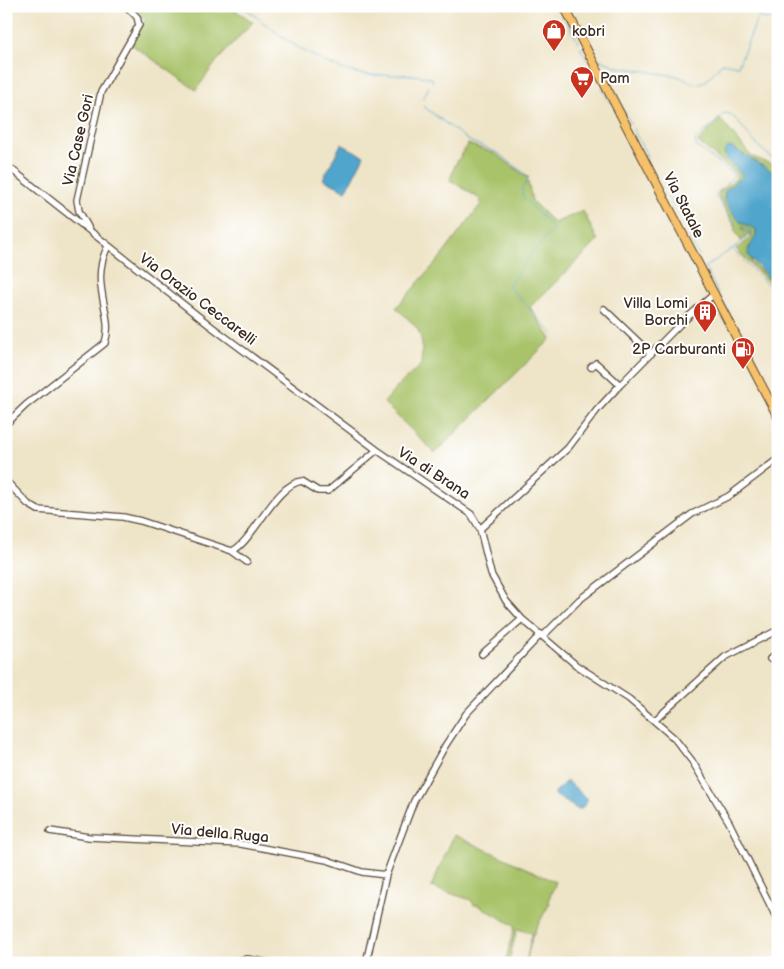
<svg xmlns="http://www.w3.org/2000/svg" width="784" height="969" font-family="'Balsamiq Sans',sans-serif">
<rect width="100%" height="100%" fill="#fff"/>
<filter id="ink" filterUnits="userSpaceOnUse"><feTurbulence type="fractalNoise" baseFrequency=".02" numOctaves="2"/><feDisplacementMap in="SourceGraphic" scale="10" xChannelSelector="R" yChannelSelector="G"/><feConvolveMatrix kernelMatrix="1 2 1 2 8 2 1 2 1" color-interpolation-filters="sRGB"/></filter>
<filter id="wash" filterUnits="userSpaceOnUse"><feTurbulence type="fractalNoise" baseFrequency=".0096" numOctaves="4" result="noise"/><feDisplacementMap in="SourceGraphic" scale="20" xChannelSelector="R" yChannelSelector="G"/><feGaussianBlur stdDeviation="1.12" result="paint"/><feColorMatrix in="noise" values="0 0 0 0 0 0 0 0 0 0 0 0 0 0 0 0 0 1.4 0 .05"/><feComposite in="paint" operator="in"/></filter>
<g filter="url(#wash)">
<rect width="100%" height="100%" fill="#eee4c7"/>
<path fill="#a8c369" stroke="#727644" d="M 132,6 L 229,6 L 253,22 L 216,62 L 196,90 L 131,44 L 145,20 Z
M 720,119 L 751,156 L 778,167 L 778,175 L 733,148 L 729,162 L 738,170 L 742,176 L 734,184 L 733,212 L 739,221 L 756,230 L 756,238 L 748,248 L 752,262 L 778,288 L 778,292 L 736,249 L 750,239 L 751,231 L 742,227 L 743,230 L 749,233 L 741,241 L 734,229 L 736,226 L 718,196 L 719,192 L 736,179 L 737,174 L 698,142 Z
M 468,144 L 496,154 L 527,177 L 532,201 L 554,223 L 583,211 L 598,241 L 530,307 L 551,339 L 435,453 L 384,403 L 397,387 L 421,365 C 424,331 421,330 396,308 L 440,258 L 481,204 L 480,199 L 450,180 L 455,165 Z
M 454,835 L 556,882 L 548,901 L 550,903 L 535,930 L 536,933 L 533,933 L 526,963 L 532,933 L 517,929 L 509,961 L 514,963 L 505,963 L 515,926 L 478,905 L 474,905 L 471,900 L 431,887 Z"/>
<path fill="#50a5cc" stroke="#466875" d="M 341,144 L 364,156 L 346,191 L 323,179 Z
M 728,147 L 733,148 L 778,175 L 778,288 L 748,255 C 747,245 757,241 756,230 L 739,221 L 724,200 L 725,191 L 742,176 C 738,166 726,163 724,152 Z
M 565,782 L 569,782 L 588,800 L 581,809 L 577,809 L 555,795 L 555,792 Z"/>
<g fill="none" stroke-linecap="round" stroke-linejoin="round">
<path stroke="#50a5cc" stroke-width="1" d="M 243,6 C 274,32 317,65 357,73 C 382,79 409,70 433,79 L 432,82
M 560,9 L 578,42
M 580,47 L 587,60
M 598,59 L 618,67 L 677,76 L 695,84 L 706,81 L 722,63 L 738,66 L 758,17 L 778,22
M 602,88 L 611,105
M 423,99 L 429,87
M 620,105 L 631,124
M 423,106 L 469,141 L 498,153 L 529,177 L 522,189 L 523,197 L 554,229 L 533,252 L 508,286 L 553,334
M 633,129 L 648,158
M 668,197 L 673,206
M 736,227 L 715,195 L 735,175 L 697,147 L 695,141 L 725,113 L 732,115 L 759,147 L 778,163
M 689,238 L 699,256
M 733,249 L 750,235 L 749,231 L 742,228
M 718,293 L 705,267 L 732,249 L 778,295
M 720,296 L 730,316"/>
</g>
</g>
<g filter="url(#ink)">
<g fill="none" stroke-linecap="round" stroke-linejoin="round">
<g stroke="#564637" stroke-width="8">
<path id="minor" d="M 6,165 L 212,327 L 377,450 L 471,514 L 480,529 L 491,574 L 506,601 L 522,619 L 576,665 L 629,699 L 674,738 L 692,761 L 729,822 L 778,921
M 88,227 L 79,211 L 77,200 L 101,92 L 139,25 L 137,17 L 126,6
M 604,309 L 651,354
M 591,367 L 596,363 L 620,385
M 6,424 L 26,405 L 105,343 C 115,313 88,285 108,246
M 6,481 L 28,504 L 38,510 L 123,517 L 141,521 L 232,551 L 247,562
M 480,529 L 568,448 L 597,410 L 620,385 L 679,325 L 714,294
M 232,551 C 253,542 275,484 302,481 L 318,491 L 328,491 L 377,450
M 543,636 L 579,600 L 692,514 L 729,496 L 778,459
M 482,654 L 522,619
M 770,659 L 778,654
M 655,720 L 725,657 L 778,630
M 50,831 L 89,837 L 241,844 L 327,860 L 362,872 L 386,875
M 225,963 L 247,959 L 270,963
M 366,963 L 386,875 L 414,801 L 445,746 L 466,714 L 541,634"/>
</g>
<g stroke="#564637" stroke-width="10">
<path id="major" d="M 564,6 L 778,417"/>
</g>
<use href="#minor" stroke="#fff" stroke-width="5.5"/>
<use href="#major" stroke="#f5c16b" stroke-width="8"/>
</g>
</g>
<defs>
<g id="shop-pin" transform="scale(1.25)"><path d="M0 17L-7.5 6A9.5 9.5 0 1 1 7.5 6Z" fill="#c8321e" stroke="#fff"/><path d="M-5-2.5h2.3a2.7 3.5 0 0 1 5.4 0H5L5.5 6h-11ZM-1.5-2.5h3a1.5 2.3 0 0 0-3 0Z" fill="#fff"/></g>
<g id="supermarket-pin" transform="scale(1.25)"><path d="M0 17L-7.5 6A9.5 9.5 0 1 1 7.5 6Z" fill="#c8321e" stroke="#fff"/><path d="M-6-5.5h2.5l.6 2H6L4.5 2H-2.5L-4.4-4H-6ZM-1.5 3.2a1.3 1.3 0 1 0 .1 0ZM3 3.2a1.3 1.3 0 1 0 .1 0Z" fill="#fff"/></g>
<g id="building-pin" transform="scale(1.25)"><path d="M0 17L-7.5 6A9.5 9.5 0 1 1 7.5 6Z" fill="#c8321e" stroke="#fff"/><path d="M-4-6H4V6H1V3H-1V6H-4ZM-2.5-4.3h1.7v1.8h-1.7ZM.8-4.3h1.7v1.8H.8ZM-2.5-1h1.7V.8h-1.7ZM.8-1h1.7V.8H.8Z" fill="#fff"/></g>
<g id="fuel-pin" transform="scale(1.25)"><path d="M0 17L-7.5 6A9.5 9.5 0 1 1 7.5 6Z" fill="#c8321e" stroke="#fff"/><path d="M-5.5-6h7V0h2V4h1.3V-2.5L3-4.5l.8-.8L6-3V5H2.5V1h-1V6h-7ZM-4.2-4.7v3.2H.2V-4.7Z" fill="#fff"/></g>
</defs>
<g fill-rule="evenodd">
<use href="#shop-pin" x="554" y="31"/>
<use href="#supermarket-pin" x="582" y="78"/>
<use href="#building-pin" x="705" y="312"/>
<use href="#fuel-pin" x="743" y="349"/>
</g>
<g text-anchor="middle" stroke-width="4" stroke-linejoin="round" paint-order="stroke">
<g font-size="15" fill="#3b2a1e" stroke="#fff" text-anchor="start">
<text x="572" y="36">kobri</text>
<text x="600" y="83">Pam</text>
<text x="688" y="308" text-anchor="end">Villa Lomi<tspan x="688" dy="17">Borchi</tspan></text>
<text x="726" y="354" text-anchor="end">2P Carburanti</text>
</g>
<g font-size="15" fill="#3b2a1e" stroke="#fff">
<text transform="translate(78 140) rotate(-77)" y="5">Via Case Gori</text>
<text transform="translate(684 205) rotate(63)" y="5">Via Statale</text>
<text transform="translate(198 299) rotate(37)" y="5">Via Orazio Ceccarelli</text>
<text transform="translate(434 473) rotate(33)" y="5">Via di Brana</text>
<text transform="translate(220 833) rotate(5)" y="5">Via della Ruga</text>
</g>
</g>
<rect width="784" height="969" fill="none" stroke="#fff" stroke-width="25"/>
</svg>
